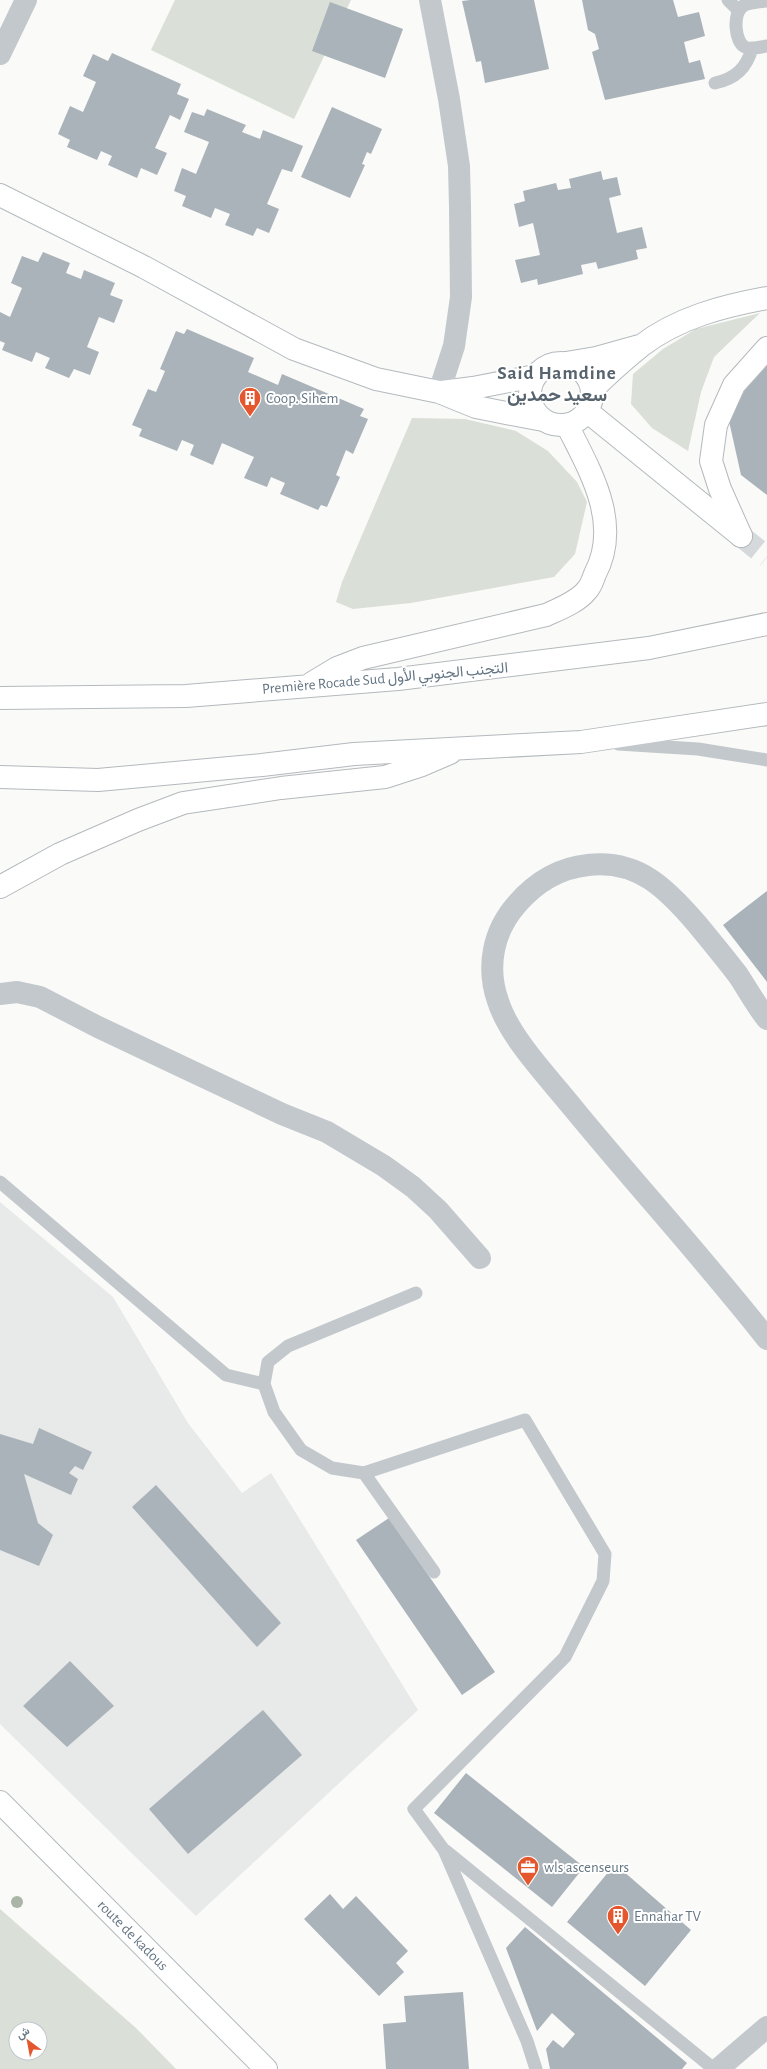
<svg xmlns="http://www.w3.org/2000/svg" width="767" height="2069" font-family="'Alegreya Sans',Vazirmatn,sans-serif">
<rect width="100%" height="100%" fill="#fafaf8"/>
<path fill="#e8e9e9" d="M 0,1202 L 113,1297 L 188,1423 L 242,1493 L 271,1473 L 418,1710 L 196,1916 L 0,1724 Z"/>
<path fill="#dadfd7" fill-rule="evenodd" d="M 175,0 L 351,0 L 294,119 L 151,50 Z
M 760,313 L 714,357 L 701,392 L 688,451 L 652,428 L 631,404 L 633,374 L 663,349 L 696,329 Z
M 412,418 L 465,419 L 516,431 L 548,451 L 577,482 L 587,502 L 575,554 L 554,577 L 411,603 L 353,609 L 336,602 L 342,582 Z
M 0,1909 L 136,2028 L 176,2069 L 0,2069 ZM 16,2029 L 40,2029 L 40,2053 L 16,2053 Z"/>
<path fill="#aab3b9" d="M 470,0 L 534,0 L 549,69 L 485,83 L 481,61 L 476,62 L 462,1 Z
M 582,0 L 673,0 L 678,17 L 699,12 L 705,36 L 684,42 L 689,63 L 700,60 L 705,79 L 605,100 L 592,52 L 599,49 L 595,34 L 588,30 Z
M 330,2 L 403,29 L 385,78 L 312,51 Z
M 112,53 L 181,84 L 177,94 L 189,99 L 180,120 L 170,115 L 155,148 L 167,153 L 157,175 L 141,168 L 137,178 L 108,165 L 112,156 L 101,151 L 97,160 L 67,147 L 70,140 L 58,134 L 70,106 L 83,112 L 96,82 L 83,76 L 93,54 L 108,61 Z
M 332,107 L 382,129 L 371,154 L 367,152 L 362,164 L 365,165 L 350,198 L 301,177 Z
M 207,109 L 246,125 L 242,132 L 260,139 L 263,130 L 303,146 L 292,172 L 282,169 L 267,204 L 279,209 L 269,233 L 257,228 L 253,236 L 225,225 L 230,214 L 215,208 L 211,218 L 182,206 L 186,196 L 174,191 L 182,168 L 196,174 L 209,142 L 184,132 L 192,112 L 204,116 Z
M 601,171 L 603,180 L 617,177 L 621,195 L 609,198 L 617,233 L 642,227 L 647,248 L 636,250 L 638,259 L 598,269 L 596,262 L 581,265 L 583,274 L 538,285 L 537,279 L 521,283 L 515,260 L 540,255 L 533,223 L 519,227 L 514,204 L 525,201 L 523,191 L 556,183 L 558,190 L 571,188 L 569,179 Z
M 43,252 L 70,263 L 66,273 L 81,279 L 84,270 L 115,283 L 110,295 L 123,300 L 114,323 L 99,317 L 87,347 L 99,352 L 90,375 L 74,369 L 69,378 L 45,368 L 50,358 L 36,352 L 32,362 L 2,350 L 5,343 L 0,341 L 0,312 L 10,317 L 22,288 L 11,283 L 22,256 L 38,262 Z
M 187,329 L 254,358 L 248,372 L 278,385 L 282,374 L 364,409 L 360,416 L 368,419 L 353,454 L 346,450 L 336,475 L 340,477 L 327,507 L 321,505 L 318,510 L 280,494 L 285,483 L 271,477 L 267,487 L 244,478 L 254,457 L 222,443 L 213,465 L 190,455 L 194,445 L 182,440 L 177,451 L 139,436 L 142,429 L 132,425 L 148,389 L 156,392 L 165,371 L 160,369 L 176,331 L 184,334 Z
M 767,359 L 767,495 L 741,475 L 729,421 L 757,366 Z
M 767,891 L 767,982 L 723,925 Z
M 39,1428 L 92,1452 L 83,1470 L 75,1466 L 69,1473 L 78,1479 L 71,1495 L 24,1474 L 38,1523 L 53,1535 L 39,1566 L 0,1550 L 0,1434 L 33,1444 Z
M 156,1485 L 281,1623 L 257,1647 L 132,1507 Z
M 389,1518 L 495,1672 L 462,1695 L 356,1540 Z
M 70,1661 L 114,1706 L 67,1747 L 23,1706 Z
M 263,1710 L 302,1755 L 188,1854 L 149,1809 Z
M 466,1773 L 584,1867 L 552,1907 L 434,1813 Z
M 615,1864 L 691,1930 L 645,1986 L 567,1922 Z
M 330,1894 L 343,1909 L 356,1896 L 408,1951 L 396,1963 L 404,1972 L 379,1996 L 304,1919 Z
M 525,1927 L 687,2063 L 682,2069 L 550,2069 L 546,2049 L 553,2040 L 563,2048 L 575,2034 L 552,2013 L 537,2031 L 506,1948 Z
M 463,1992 L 469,2069 L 386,2069 L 383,2024 L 406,2022 L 404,1996 Z"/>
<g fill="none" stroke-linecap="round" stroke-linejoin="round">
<path stroke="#d5d9db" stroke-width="22" stroke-dasharray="22 11" stroke-linecap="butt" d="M 741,536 L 767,557"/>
<g stroke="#b3babf" stroke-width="24">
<path id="secondary" d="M 0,195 L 144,267 L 294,349 L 376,379 L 439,392 L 476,407 L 496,411 L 543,420
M530 394a31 31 0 1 1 62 0a31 31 0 1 1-62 0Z
M 566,363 L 596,358 L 639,346
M 593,389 C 608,374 625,359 641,346 C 677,318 723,306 767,298
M 442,392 L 473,388 L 535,376
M 588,412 L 741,536
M 0,1802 L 266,2069"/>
</g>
<g stroke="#b4b9bd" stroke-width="24">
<path id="highway" d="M 741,536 L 720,489 L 711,461 L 716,425 L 734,385 L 767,348
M 312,683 L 337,668 L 363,658 L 546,615 C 559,609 578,602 587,590 C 591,586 593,579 595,574 C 622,523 590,471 567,425
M 0,698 L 186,696 L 398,679 L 649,648 L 767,624
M 0,777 L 98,780 L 262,765 L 354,754 L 581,742 L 767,714
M 0,887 L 60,854 L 138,820 L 183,803 L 281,788 L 385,777 L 422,765 L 450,753"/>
</g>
<path stroke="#c3c8cc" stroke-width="13" d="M 728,0 L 738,10
M 767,1 C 759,2 749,2 743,6 C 732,13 735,43 745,47 C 751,50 761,47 767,46
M 715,83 C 735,79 747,68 752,48
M 618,744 L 698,749 L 767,760
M 0,1182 L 226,1375 L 264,1384
M 416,1293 L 288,1346 L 268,1362 L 264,1384 L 274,1412 L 301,1450 L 332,1468 L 364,1473 L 525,1420 L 605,1554 L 603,1581 L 565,1657 L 414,1809 L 444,1850 L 527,2041 L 536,2069
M 364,1473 L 434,1572
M 446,1851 L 714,2069"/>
<path stroke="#c3c8cc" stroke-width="22" d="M 430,0 L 449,99 L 459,166 L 460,207 L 461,297 L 454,346 L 439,392
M 0,54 L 26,0
M 0,994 L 17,992 L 40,997 L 98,1027 L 282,1114 L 327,1132 L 384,1166 L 413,1187 L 438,1210 L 480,1258
M 767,1019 C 756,1005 748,990 738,975 C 725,958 711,941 697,924 C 667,889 638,859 588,865 C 559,868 536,882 517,904 C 493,931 486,967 498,1001 C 509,1037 549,1078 573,1108 C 637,1186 705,1260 767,1339
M 718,2069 L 767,2027"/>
<use href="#secondary" stroke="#fff" stroke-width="22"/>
<use href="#highway" stroke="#fff" stroke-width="22"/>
</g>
<circle fill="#aab4a7" cx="17" cy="1902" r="6"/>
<defs>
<g id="building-pin" transform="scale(1.15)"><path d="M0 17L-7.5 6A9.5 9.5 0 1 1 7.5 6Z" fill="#e4572e" stroke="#fff"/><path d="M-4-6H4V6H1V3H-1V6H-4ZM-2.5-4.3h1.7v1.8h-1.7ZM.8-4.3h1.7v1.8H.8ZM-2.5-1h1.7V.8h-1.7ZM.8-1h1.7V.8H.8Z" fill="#fff"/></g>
<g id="office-pin" transform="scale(1.15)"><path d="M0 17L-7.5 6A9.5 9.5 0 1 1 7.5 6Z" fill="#e4572e" stroke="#fff"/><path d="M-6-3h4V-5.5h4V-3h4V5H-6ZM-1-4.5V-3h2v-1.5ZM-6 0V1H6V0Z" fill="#fff"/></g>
</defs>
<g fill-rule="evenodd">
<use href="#building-pin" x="250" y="398"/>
<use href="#office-pin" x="528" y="1867"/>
<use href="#building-pin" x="618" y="1916"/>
</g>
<g text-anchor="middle" stroke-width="4" stroke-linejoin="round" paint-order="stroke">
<g font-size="15" fill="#657683" stroke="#fff" text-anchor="start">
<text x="266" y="403">Coop. Sihem</text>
<text x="544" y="1872">wls ascenseurs</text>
<text x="634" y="1921">Ennahar TV</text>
</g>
<g font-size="15" fill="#657683" stroke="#fff">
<text transform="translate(385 678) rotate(-5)" y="5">Première Rocade Sud التجنب الجنوبي الأول</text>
<text transform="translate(133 1935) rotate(45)" y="5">route de kadous</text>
</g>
<g font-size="19" font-weight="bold" letter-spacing="1" fill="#57646e" stroke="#fff">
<text x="557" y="379">Said Hamdine<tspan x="557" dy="22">سعيد حمدين</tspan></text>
</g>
</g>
<g transform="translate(28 2041) rotate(328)"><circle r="19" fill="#ffffff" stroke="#c1c8cd"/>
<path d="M0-3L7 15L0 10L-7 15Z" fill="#e4572e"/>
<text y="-6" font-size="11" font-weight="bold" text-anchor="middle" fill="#657683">ش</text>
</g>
</svg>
